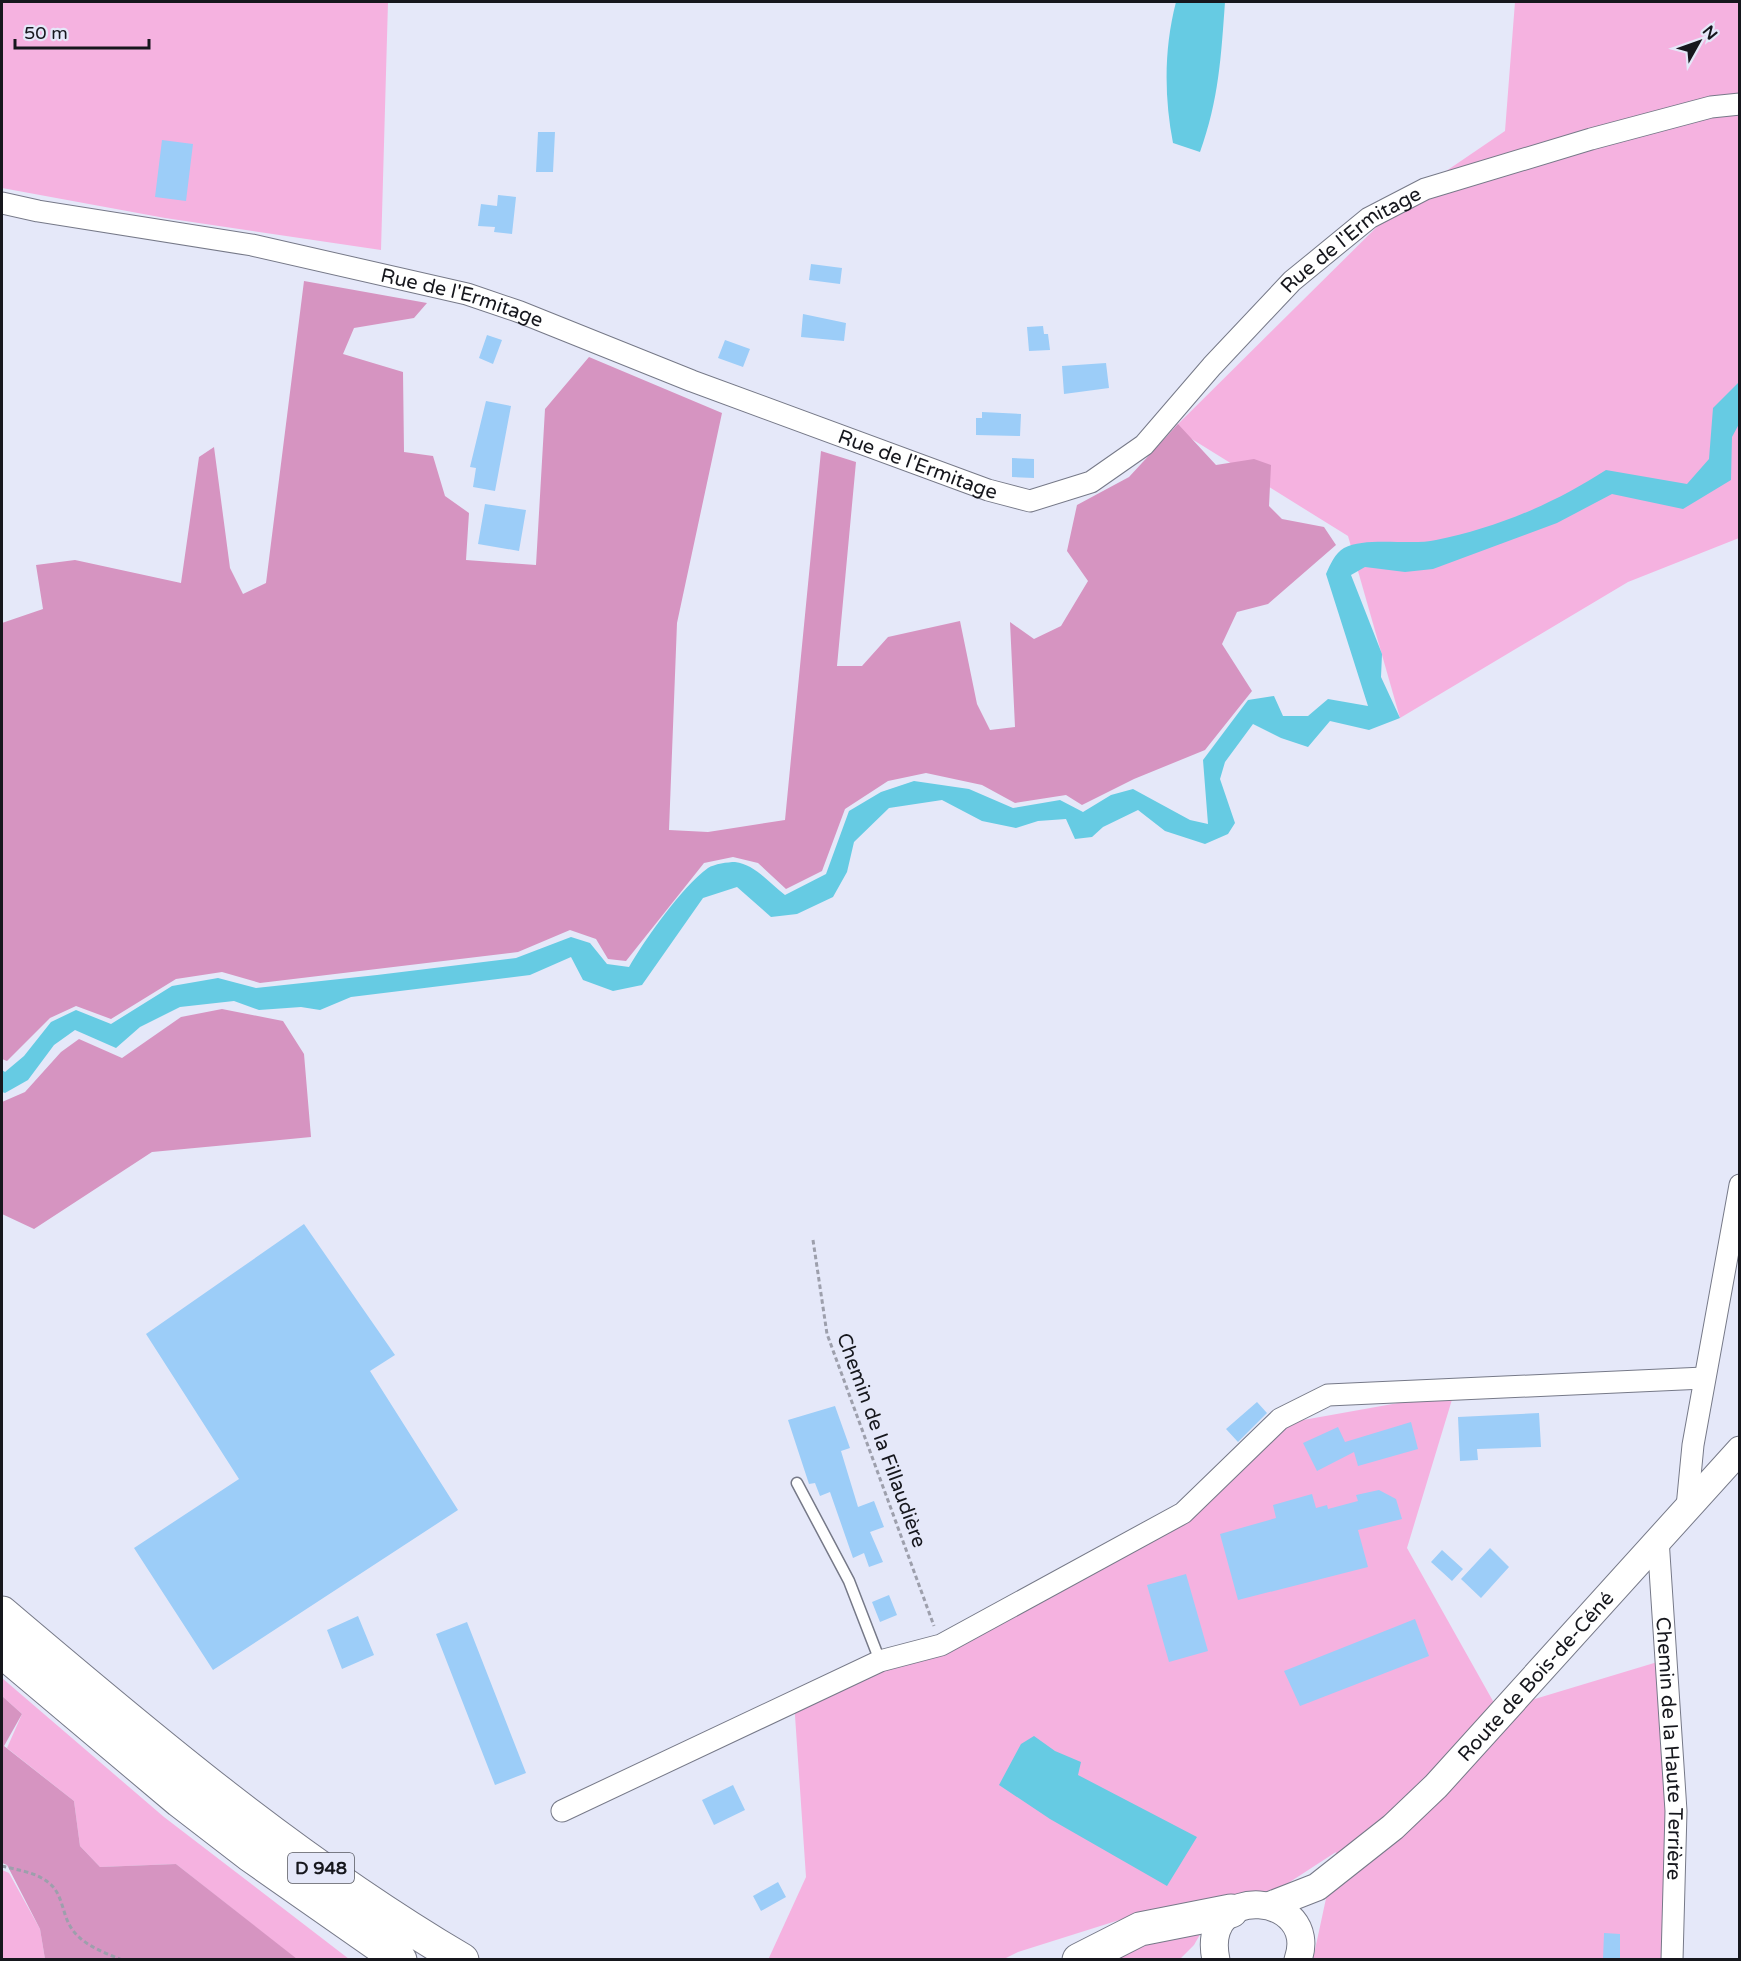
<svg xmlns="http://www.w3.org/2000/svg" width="1741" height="1961" font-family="'Varela Round',sans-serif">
<rect width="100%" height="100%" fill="#e5e8f9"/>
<path fill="#f5b2e0" d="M 2,2 L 388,2 L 381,250 L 165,218 L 2,188 Z
M 1515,2 L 1739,2 L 1739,538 L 1628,582 L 1400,718 L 1348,536 L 1174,428 L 1405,199 L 1505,131 Z
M 1454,1393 L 1407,1548 L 1498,1710 L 1674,1657 L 1679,1959 L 1313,1959 L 1336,1852 L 1279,1889 L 1151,1910 L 1018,1952 L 1004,1959 L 768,1960 L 806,1877 L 794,1701 L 1145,1544 L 1292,1422 Z
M 2,1678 L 164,1817 L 349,1959 L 296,1959 L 176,1864 L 100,1867 L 80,1846 L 74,1801 L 7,1748 L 22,1714 L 2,1696 Z
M 2,1870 L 9,1873 L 40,1929 L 45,1959 L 2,1960 Z
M 1206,1924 L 1194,1945 L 1180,1959 L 1099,1960 Z"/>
<path fill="#d694c1" d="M 304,281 L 427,303 L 414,318 L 354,328 L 343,354 L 403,372 L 404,452 L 433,456 L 445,496 L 469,513 L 466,560 L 536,565 L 545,409 L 589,357 L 722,413 L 677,623 L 669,830 L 708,832 L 785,820 L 821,451 L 856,462 L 837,666 L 862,666 L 888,637 L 960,621 L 977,704 L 990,730 L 1015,727 L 1010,622 L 1034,639 L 1061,626 L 1088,581 L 1067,551 L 1077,505 L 1129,477 L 1178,424 L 1216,465 L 1254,459 L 1271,465 L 1269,506 L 1282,519 L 1324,527 L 1336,545 L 1268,604 L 1237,612 L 1222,644 L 1252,691 L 1205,750 L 1134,779 L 1082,805 L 1066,795 L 1015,803 L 982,785 L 926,773 L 888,781 L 845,809 L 822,871 L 786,889 L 758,863 L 733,857 L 704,863 L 626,961 L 608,959 L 596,939 L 570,930 L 518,952 L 260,983 L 222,972 L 176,979 L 111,1019 L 76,1006 L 50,1018 L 7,1061 L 2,1059 L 2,623 L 43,609 L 36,565 L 75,560 L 181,583 L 199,457 L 214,447 L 230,568 L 243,594 L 266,583 Z
M 222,1009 L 283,1021 L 304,1054 L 311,1137 L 152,1152 L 34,1229 L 2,1214 L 2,1102 L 25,1092 L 61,1052 L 79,1039 L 122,1058 L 181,1017 Z
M 2,1696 L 22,1714 L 4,1746 L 74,1801 L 80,1846 L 100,1867 L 176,1864 L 297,1959 L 45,1959 L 40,1929 L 7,1865 L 2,1863 Z"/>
<path fill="#66cbe3" d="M 1176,2 L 1225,2 C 1221,57 1219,99 1200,152 L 1173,143 C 1164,97 1164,48 1176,2 Z
M 1739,382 L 1739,424 L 1732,437 L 1731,480 L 1683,509 L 1612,494 L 1557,523 L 1433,569 L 1405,572 L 1365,567 L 1351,575 L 1382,654 L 1381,677 L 1400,718 L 1369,730 L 1330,721 L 1308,747 L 1281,738 L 1253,724 L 1225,762 L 1220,779 L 1235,823 L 1228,834 L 1205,844 L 1165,831 L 1138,810 L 1103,827 L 1092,837 L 1075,839 L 1066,819 L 1038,821 L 1016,828 L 982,821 L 942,800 L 889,808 L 854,842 L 847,872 L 833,897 L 797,914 L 771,917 L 737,887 L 703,898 L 642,985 L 613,991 L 583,980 L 571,957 L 530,975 L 351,997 L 320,1010 L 301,1007 L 259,1010 L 234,1001 L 180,1007 L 140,1027 L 116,1048 L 75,1030 L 54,1045 L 28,1080 L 5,1093 L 2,1092 L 2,1070 L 5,1072 L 24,1056 L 51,1022 L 76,1010 L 111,1024 L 172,986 L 218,978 L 256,988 L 377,975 L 516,958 L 571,937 L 590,943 L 607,964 L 629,967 C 646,938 681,888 708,868 C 714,864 728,862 735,862 C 756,865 769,883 785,895 L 826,874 L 849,811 L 881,792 L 914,781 L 969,789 L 1013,808 L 1060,800 L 1083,812 L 1111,795 L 1133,789 L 1190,820 L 1208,824 L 1203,760 L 1248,700 L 1274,696 L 1283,716 L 1308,716 L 1328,699 L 1368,706 L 1326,574 C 1330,565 1335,553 1344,548 C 1367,536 1411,546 1436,540 C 1497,528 1555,503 1606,470 L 1687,484 L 1709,459 L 1713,408 Z
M 1034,1736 L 1055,1751 L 1081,1762 L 1078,1775 L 1197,1837 L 1167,1886 L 1050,1819 L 999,1785 L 1021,1744 Z"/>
<path fill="#9ccdf8" d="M 538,132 L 555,132 L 553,172 L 536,172 Z
M 162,140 L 193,144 L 186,201 L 155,197 Z
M 498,195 L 516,197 L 512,234 L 494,232 L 495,227 L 478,226 L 481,204 L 497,206 Z
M 811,264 L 842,268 L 840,284 L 809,280 Z
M 803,314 L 846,323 L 844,341 L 801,337 Z
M 1043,326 L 1044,334 L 1048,334 L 1050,350 L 1029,351 L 1027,327 Z
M 487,335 L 502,340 L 493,364 L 479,358 Z
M 725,340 L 750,349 L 743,367 L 718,358 Z
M 1106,363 L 1109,388 L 1064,394 L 1062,366 Z
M 486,401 L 511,406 L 495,491 L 473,487 L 476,468 L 470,467 Z
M 982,412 L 1021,414 L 1020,436 L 976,435 L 976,418 L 982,418 Z
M 1012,458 L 1034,459 L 1034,478 L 1012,477 Z
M 485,504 L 526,510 L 519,551 L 478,544 Z
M 304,1224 L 395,1355 L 370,1371 L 458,1510 L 213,1670 L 134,1548 L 239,1479 L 146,1334 Z
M 1257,1402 L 1267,1413 L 1238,1442 L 1226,1429 Z
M 835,1406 L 850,1448 L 841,1451 L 858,1507 L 874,1501 L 884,1527 L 870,1532 L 883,1562 L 869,1567 L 864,1553 L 853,1558 L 830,1492 L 820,1496 L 815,1483 L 809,1484 L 788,1420 Z
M 1539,1413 L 1541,1447 L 1477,1449 L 1478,1460 L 1460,1461 L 1458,1417 Z
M 1411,1422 L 1418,1449 L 1358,1466 L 1354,1452 L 1317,1471 L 1303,1443 L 1338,1427 L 1345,1442 Z
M 1379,1490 L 1396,1499 L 1402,1519 L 1358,1530 L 1368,1567 L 1238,1600 L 1220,1534 L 1276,1518 L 1273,1505 L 1312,1494 L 1316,1508 L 1327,1505 L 1328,1509 L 1358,1501 L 1356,1495 Z
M 1490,1548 L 1509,1567 L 1481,1598 L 1461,1579 Z
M 1442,1550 L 1463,1569 L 1452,1581 L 1431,1562 Z
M 1186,1574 L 1208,1651 L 1169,1662 L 1147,1585 Z
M 889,1595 L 897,1615 L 880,1622 L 872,1602 Z
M 358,1616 L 374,1655 L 342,1669 L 327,1630 Z
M 1415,1619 L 1429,1656 L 1300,1706 L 1284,1671 Z
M 467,1622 L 526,1773 L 495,1785 L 436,1634 Z
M 733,1785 L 745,1810 L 714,1825 L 702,1800 Z
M 778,1882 L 786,1897 L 761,1911 L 753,1896 Z
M 1604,1933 L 1620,1934 L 1620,1959 L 1603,1959 Z"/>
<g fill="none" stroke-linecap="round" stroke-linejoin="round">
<g stroke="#767988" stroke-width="13">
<path id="service" d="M 797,1483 L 849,1581 L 880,1661"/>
</g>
<g stroke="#767988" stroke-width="23">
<g id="minor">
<path id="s1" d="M 2,203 L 38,211 L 252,245 L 467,294 L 520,312 L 692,381 L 988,490 L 1030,501 L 1091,482 L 1144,445 L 1212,366 L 1292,281 L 1369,218 L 1425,189 L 1591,139 L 1711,107 L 1740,104"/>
<path d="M 1687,1507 L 1693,1445 L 1740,1185"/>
<path id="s2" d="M 1658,1539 L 1676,1811 L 1672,1960"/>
<path d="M 562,1811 L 880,1661 L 941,1645 L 1183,1513 L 1280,1419 L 1328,1395 L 1704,1378"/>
</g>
</g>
<g stroke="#767988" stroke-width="29">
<g id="tertiary">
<path id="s3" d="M 1271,1905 L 1317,1887 L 1393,1827 L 1436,1786 L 1740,1450"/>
<path d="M 1216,1960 C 1199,1880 1321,1893 1298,1960"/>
</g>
</g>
<g stroke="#767988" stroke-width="35">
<path id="trunk" d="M 2,1613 C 148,1737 296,1862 462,1960
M 2,1651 L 180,1801 L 250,1855 L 400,1960
M 1079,1960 L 1140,1929 L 1231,1911"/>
</g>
<path stroke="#9d9fac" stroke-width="3" stroke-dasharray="4.5 3" stroke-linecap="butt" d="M 813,1240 L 827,1334 L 934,1626
M 2,1866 C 17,1870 36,1872 49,1883 C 62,1893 62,1911 69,1924 C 79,1944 103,1952 122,1960"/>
<use href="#service" stroke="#fff" stroke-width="10"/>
<use href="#minor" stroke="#fff" stroke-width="21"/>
<use href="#tertiary" stroke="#fff" stroke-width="27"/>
<use href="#trunk" stroke="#fff" stroke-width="33"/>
</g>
<g text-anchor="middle" stroke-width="4.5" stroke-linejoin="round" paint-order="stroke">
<rect fill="#e5e8f9" stroke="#54565f" stroke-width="1.5" x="288" y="1853" width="66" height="30" rx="4.5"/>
<g font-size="18" font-weight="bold" fill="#16171d">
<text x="321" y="1874">D 948</text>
</g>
<g font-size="20" fill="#16171d" stroke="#e5e8f9">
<text dy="7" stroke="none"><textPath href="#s1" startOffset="1496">Rue de l'Ermitage</textPath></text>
<text dy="7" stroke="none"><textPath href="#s1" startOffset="470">Rue de l'Ermitage</textPath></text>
<text dy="7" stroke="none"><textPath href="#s1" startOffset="956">Rue de l'Ermitage</textPath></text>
<text transform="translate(882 1440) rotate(70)" y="7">Chemin de la Fillaudière</text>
<text dy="7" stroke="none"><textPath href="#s3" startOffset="354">Route de Bois-de-Céné</textPath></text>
<text dy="7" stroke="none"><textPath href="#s2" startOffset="210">Chemin de la Haute Terrière</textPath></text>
</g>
</g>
<rect width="1741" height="1961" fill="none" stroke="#16171d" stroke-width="6"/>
<g transform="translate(1699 42) rotate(50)" stroke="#e5e8f9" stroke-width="4.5" paint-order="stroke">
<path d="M0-4.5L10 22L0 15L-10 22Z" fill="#16171d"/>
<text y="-9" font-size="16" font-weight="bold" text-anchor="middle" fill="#16171d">N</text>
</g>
<path d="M15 39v9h134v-9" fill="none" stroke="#16171d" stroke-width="3"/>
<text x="24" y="39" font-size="18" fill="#16171d" stroke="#e5e8f9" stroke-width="4.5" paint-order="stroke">50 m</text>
</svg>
